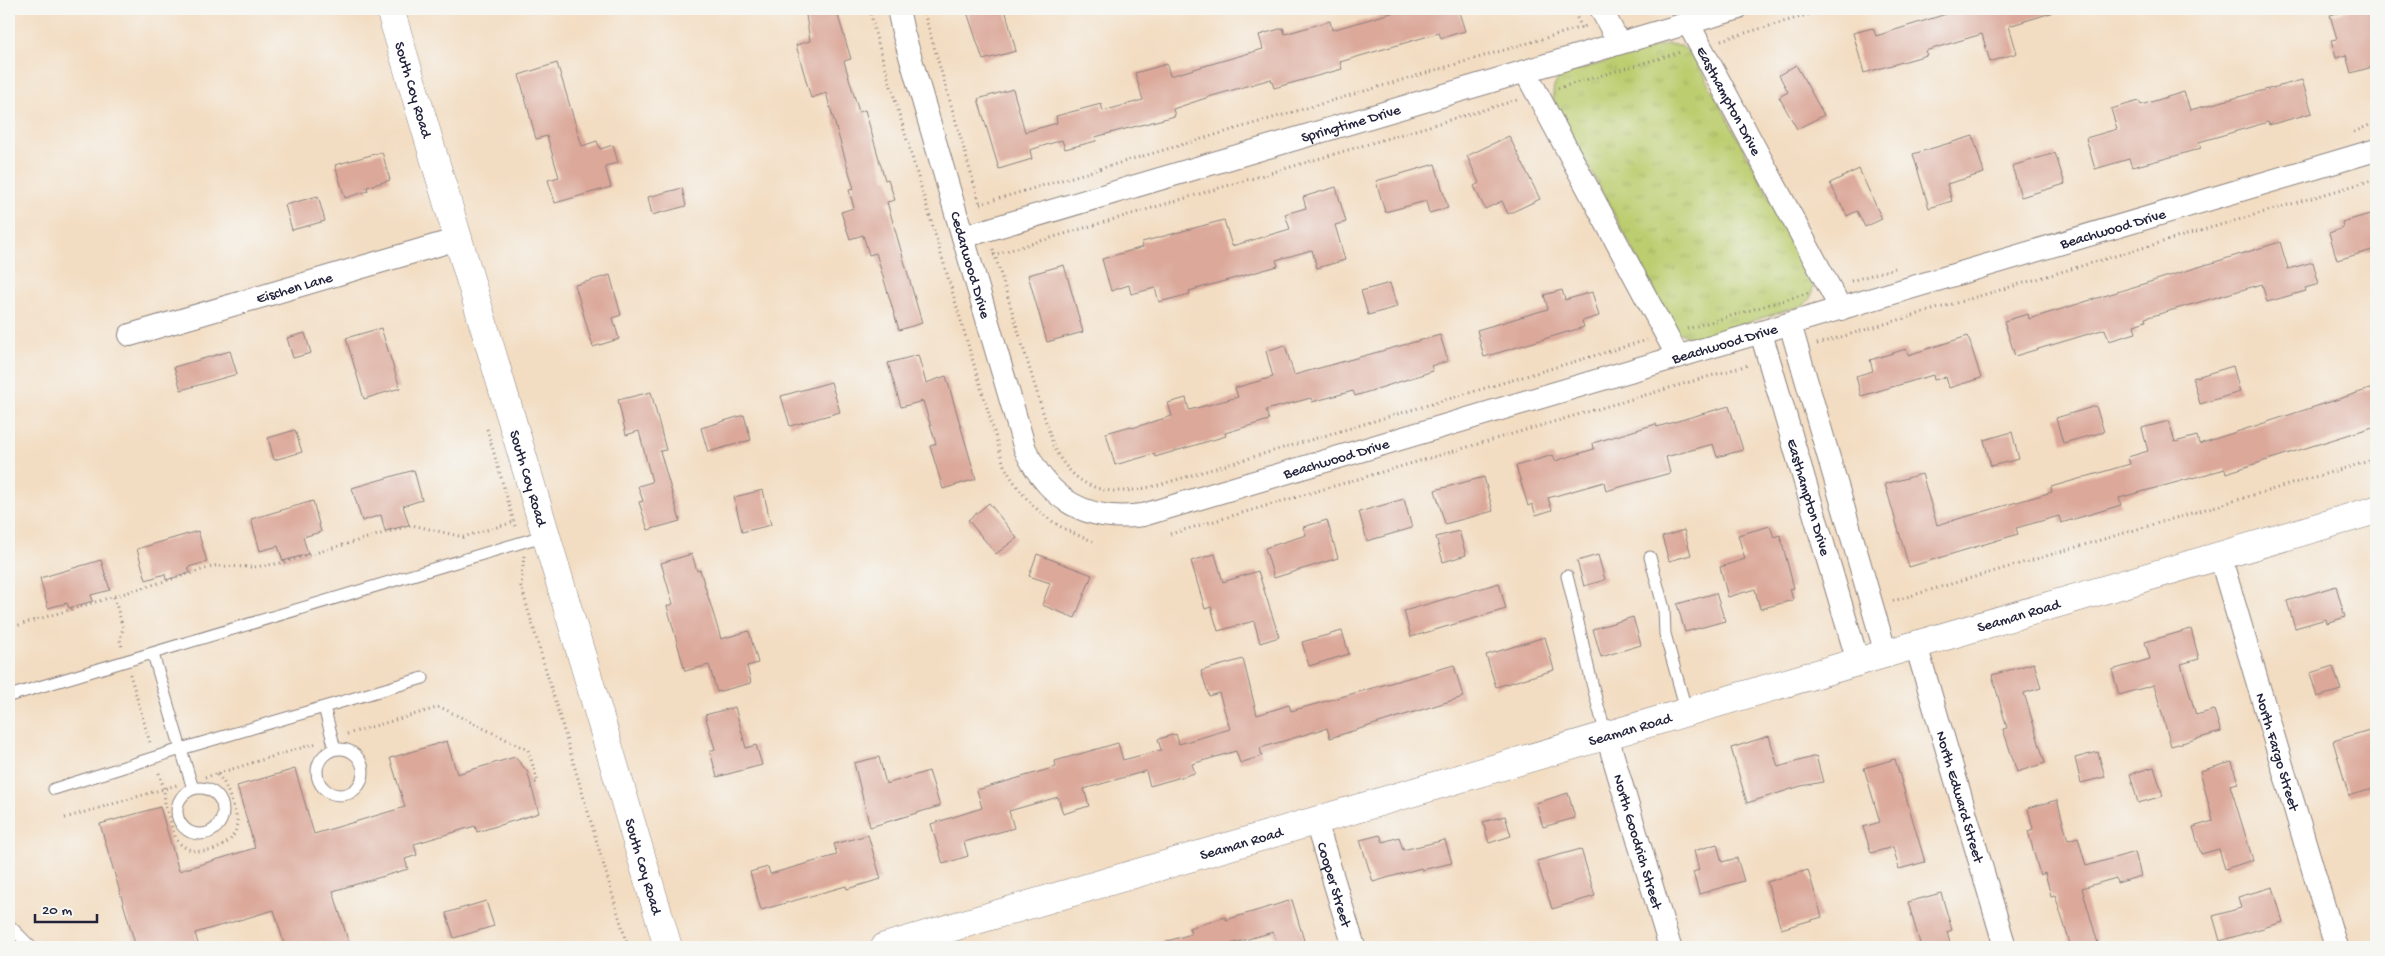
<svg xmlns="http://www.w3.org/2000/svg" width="2385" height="956" font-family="'Gochi Hand',sans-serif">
<defs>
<pattern id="park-tufts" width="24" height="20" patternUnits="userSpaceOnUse" patternTransform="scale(1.25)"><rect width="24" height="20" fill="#bccd70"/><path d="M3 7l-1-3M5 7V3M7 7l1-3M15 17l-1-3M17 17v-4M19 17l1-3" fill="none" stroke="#a1b062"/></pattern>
</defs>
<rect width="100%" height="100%" fill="#f6f6f2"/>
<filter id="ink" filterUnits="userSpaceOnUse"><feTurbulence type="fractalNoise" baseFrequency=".02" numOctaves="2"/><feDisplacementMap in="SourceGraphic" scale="10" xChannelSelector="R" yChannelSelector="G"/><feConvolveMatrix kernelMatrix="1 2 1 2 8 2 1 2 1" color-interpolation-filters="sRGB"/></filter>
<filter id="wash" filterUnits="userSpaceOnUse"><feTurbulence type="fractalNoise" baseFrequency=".0096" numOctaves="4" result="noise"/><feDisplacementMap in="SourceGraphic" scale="20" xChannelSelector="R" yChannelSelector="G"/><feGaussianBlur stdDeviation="1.12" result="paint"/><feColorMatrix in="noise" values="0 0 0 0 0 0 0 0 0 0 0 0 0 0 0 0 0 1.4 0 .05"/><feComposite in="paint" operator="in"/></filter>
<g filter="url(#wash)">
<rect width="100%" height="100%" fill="#f3ddc2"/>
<path fill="url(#park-tufts)" stroke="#6f7856" d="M 1667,44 L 1680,45 L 1694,56 L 1814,281 L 1811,297 L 1804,305 L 1700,337 L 1689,337 L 1676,331 L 1554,101 C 1551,89 1555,80 1565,74 Z"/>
<g id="blocks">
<path fill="#dba89a" d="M 805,9 L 836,9 L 851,59 L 844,61 L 859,112 L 865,110 L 885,180 L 888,179 L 895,200 L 887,202 L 922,323 L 899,330 L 876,253 L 869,255 L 863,235 L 850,239 L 841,212 L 854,208 L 849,190 L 854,189 L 826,93 L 811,98 L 796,45 L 810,41 Z
M 966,9 L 1005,9 L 1016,51 L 983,60 Z
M 1405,9 L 1458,9 L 1465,31 L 1441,38 L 1439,33 L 1377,51 L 1340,62 L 1342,69 L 1274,88 L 1271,79 L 1212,96 L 1173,109 L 1175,116 L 1095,137 L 1096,141 L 1065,149 L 1062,140 L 1030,150 L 1032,159 L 999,169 L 978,99 L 1013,89 L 1025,132 L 1057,123 L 1056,116 L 1101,104 L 1103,111 L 1143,100 L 1135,73 L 1167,64 L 1170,76 L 1263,49 L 1259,35 L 1283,28 L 1285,34 L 1330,21 L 1332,30 Z
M 1962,9 L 2051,9 L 2051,13 L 2009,26 L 2017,53 L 1990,62 L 1982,34 L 1925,51 L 1927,55 L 1864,73 L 1853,33 L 1873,28 L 1876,36 Z
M 2354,9 L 2372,9 L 2376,26 L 2376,66 L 2351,73 L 2346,55 L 2336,58 L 2331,40 L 2337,39 L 2330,15 Z
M 557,63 L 582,146 L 597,141 L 600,149 L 613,145 L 618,163 L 605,166 L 611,187 L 555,203 L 548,180 L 559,177 L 547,136 L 536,139 L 519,75 Z
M 1796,65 L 1824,115 L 1797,129 L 1779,97 L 1788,92 L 1779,75 Z
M 2302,80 L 2312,113 L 2269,125 L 2268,122 L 2199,142 L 2201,148 L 2175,156 L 2132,167 L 2129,159 L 2095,169 L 2086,138 L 2117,129 L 2111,109 L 2139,101 L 2141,105 L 2184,92 L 2190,110 Z
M 1509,136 L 1540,199 L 1508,214 L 1502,201 L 1485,209 L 1474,186 L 1479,183 L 1467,156 Z
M 1973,136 L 1984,173 L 1947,184 L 1952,201 L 1929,208 L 1913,154 Z
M 382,152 L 390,180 L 367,187 L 368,191 L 345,198 L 335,165 Z
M 2055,153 L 2065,184 L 2021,197 L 2012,166 Z
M 1435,164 L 1448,208 L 1429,213 L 1426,201 L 1385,212 L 1376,181 Z
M 1859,169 L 1882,219 L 1865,227 L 1857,211 L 1847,216 L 1830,183 Z
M 1336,187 L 1346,222 L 1335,225 L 1345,260 L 1317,268 L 1312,250 L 1276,260 L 1278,266 L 1189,291 L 1190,294 L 1159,302 L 1155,288 L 1131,294 L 1129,285 L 1111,291 L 1102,259 L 1143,247 L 1142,242 L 1224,220 L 1232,246 L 1290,229 L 1285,214 L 1306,208 L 1303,197 Z
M 682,188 L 686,206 L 652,215 L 648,197 Z
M 318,196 L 325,221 L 292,230 L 285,205 Z
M 2370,214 L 2376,236 L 2376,249 L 2337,260 L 2329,233 L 2343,228 L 2342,222 Z
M 2280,242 L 2288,269 L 2313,262 L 2319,284 L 2305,288 L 2306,291 L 2267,302 L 2262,284 L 2145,318 L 2146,321 L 2134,325 L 2136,333 L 2109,341 L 2105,329 L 2015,356 L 2004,321 L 2028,314 L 2029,319 Z
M 1064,265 L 1083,332 L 1047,342 L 1028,275 Z
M 610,275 L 621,315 L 613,318 L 619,339 L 593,347 L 575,285 Z
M 1390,283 L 1397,307 L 1368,315 L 1361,291 Z
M 1562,290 L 1565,300 L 1592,292 L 1599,316 L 1582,321 L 1584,327 L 1484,357 L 1477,330 L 1548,309 L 1544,295 Z
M 381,328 L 400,388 L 364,399 L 346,338 Z
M 305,333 L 311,353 L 293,358 L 287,338 Z
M 1440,335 L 1448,361 L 1431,366 L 1433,371 L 1355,396 L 1353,391 L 1312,402 L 1311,398 L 1266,410 L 1269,420 L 1225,433 L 1226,436 L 1155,457 L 1154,454 L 1115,465 L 1106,433 L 1131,426 L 1132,428 L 1172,416 L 1168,403 L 1186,398 L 1189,410 L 1238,397 L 1235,388 L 1273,377 L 1266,351 L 1285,345 L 1294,375 Z
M 1968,336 L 1981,378 L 1949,388 L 1946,377 L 1934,380 L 1933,375 L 1861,396 L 1856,376 L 1873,371 L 1870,360 L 1906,349 L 1908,355 Z
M 230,351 L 237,374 L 181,390 L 174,367 Z
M 918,355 L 926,383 L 946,376 L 976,479 L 943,489 L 930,446 L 936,444 L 923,401 L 901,407 L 888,363 Z
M 2233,366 L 2240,392 L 2200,404 L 2193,378 Z
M 831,382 L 840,412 L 790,426 L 781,396 Z
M 2376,387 L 2376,426 L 2226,473 L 2225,469 L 2119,498 L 2121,505 L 2061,523 L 2059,516 L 2016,528 L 2018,534 L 1909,567 L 1885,484 L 1922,474 L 1937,525 L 2052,492 L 2051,487 L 2130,464 L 2128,457 L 2148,451 L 2142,428 L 2169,421 L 2175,442 L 2197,436 L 2199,444 Z
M 651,392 L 666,450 L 660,451 L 680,521 L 648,530 L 639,502 L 643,501 L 638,486 L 652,482 L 639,431 L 626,435 L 618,400 Z
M 1729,406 L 1743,450 L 1717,457 L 1713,444 L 1666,457 L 1670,473 L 1606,491 L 1604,482 L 1548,498 L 1552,510 L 1536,515 L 1532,504 L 1528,506 L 1516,466 L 1553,455 L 1555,461 L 1594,449 L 1593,443 L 1656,424 L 1657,427 Z
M 2096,406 L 2104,432 L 2063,443 L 2056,418 Z
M 744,415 L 751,440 L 708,452 L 701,428 Z
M 295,430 L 302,452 L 274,460 L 268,438 Z
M 2012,432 L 2019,459 L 1991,466 L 1984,440 Z
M 414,470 L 422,500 L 403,506 L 409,525 L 385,531 L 381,515 L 362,521 L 352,488 Z
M 1484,477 L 1493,511 L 1445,524 L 1435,490 Z
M 763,490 L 771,525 L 742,532 L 734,497 Z
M 1404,499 L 1412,528 L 1367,541 L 1359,512 Z
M 313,501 L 321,532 L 303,537 L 308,554 L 283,561 L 278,546 L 260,551 L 251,519 Z
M 989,503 L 1017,538 L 996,554 L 968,520 Z
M 1327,520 L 1338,558 L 1274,578 L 1265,548 L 1306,535 L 1303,527 Z
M 1770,526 L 1774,537 L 1780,535 L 1794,588 L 1790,589 L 1793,600 L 1760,609 L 1755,589 L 1728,597 L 1720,567 L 1745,559 L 1738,535 Z
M 1684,530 L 1691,555 L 1669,561 L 1662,537 Z
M 198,531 L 207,562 L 188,567 L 190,573 L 166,580 L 165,574 L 146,580 L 137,549 Z
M 1459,531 L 1466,555 L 1443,562 L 1436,537 Z
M 692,554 L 697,571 L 700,570 L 721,639 L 749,631 L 758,663 L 747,666 L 751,683 L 717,692 L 709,665 L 685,671 L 667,606 L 673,604 L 661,563 Z
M 1037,554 L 1092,575 L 1075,618 L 1042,605 L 1050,583 L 1029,576 Z
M 1215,554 L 1223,582 L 1258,571 L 1279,637 L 1260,643 L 1254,621 L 1218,631 L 1211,607 L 1205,609 L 1191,561 Z
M 1598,555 L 1605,580 L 1584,586 L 1577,561 Z
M 101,560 L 110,590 L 91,595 L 93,601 L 69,608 L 67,603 L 48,608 L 40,578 Z
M 1499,583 L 1506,609 L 1411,637 L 1404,611 Z
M 2336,586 L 2345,617 L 2327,623 L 2326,619 L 2295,628 L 2287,601 Z
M 1716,593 L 1725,621 L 1685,632 L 1677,604 Z
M 1633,617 L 1641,645 L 1601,657 L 1593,629 Z
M 2191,629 L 2199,659 L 2181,664 L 2196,715 L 2214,710 L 2221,732 L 2171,746 L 2154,685 L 2119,695 L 2112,670 L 2150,659 L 2145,642 Z
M 1342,631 L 1349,654 L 1309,666 L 1302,642 Z
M 1545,637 L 1554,670 L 1496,687 L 1486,655 Z
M 1243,659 L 1257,715 L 1289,705 L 1291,711 L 1454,665 L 1463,697 L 1330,738 L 1327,728 L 1260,748 L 1262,756 L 1240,763 L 1236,751 L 1192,764 L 1195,773 L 1150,786 L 1146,771 L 1084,789 L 1089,806 L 1063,814 L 1058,797 L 1009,811 L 1014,828 L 964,842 L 968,856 L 943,864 L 931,824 L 982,808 L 977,790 L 1056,767 L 1055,761 L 1118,743 L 1123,760 L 1161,750 L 1158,739 L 1176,734 L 1179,744 L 1230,729 L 1219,693 L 1209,696 L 1201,671 Z
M 2034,663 L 2041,688 L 2024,693 L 2045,763 L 2017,772 L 2003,729 L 2007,728 L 1992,675 Z
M 2333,666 L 2341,690 L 2317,697 L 2310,673 Z
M 735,707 L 746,748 L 756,745 L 762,765 L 717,777 L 710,751 L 715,749 L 705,715 Z
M 2376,728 L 2376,788 L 2349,796 L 2333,741 Z
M 1769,736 L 1778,767 L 1816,756 L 1823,782 L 1801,786 L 1747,803 L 1731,748 Z
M 447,741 L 457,774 L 515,757 L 527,771 L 539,813 L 477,832 L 475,826 L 414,844 L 417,855 L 405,859 L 408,869 L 333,891 L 350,947 L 285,947 L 274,910 L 195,933 L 199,947 L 136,947 L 100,824 L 160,807 L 179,871 L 255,848 L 237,786 L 295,769 L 314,834 L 405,807 L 390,758 Z
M 2098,752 L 2105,777 L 2081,783 L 2075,758 Z
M 879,757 L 886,784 L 929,771 L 940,806 L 870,827 L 854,763 Z
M 1895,759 L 1925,862 L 1899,869 L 1893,847 L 1871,853 L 1863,827 L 1880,822 L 1864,768 Z
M 2232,762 L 2238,783 L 2230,785 L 2253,860 L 2225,869 L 2219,849 L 2201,854 L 2193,827 L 2213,821 L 2200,771 Z
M 2154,767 L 2163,796 L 2138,803 L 2130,774 Z
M 1568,793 L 1575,818 L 1543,827 L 1536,803 Z
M 2057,800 L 2068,840 L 2078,837 L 2086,866 L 2135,852 L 2141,876 L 2117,883 L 2116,878 L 2082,888 L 2099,947 L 2071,947 L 2055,895 L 2051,896 L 2045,873 L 2040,875 L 2028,831 L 2033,829 L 2028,808 Z
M 1505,816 L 1511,836 L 1489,843 L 1483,822 Z
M 868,835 L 881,879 L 847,889 L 846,886 L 761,910 L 750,872 L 768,867 L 770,874 L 837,855 L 834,844 Z
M 1380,835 L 1383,842 L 1399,837 L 1403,850 L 1445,840 L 1452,863 L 1422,870 L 1421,868 L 1373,882 L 1360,840 Z
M 1717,844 L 1722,862 L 1737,858 L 1744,881 L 1699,894 L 1693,872 L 1699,870 L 1694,851 Z
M 1581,849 L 1595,896 L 1552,909 L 1537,861 Z
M 1808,870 L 1822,917 L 1781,929 L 1767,882 Z
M 2273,887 L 2283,922 L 2220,941 L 2213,916 L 2241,908 L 2238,897 Z
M 1941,893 L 1952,930 L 1947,932 L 1951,947 L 1921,947 L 1908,902 Z
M 1292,900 L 1306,947 L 1278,947 L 1273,932 L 1220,947 L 1162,947 L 1161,943 L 1191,934 L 1189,928 L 1226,917 L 1226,920 Z
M 486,901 L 494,926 L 454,938 L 446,913 Z"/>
</g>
</g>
<g filter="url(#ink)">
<use href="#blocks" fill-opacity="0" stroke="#8a807e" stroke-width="1"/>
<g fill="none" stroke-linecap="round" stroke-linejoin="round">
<g stroke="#8a807e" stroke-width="13">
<path id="service" d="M 1650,557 L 1664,609 L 1665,634 L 1687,713
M 1567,576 C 1581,629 1589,683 1607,736
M 153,654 L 181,749 L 423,678
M 9,696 L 546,535
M 324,707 L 335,749
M317 772a23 23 0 1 1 46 0a23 23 0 1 1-46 0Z
M177 811a23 23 0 1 1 46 0a23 23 0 1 1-46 0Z
M 54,789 L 181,749 L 193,789
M 9,925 L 31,947"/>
</g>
<g stroke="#8a807e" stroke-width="24">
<g id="minor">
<path id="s1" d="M 898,9 L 903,32 L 1025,449 C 1049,500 1087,523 1143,515 L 2376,150"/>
<path d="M 1601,9 L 1619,43"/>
<path id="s2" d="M 1688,23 L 1841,309"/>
<path d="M 1525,71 L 1678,357"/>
<path id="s3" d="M 963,237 L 1736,9"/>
<path d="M 1790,324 L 1886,654"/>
<path id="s4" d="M 1761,333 L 1858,662"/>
<path id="s5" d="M 130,335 L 458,239"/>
<path id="s6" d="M 2220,556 L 2336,947"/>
<path id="s7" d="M 1916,645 L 2005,947"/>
<path id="s8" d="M 1607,736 L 1670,947"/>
<path id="s9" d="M 1316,822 L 1354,947"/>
</g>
</g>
<g stroke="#8a807e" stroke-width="29">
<g id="tertiary">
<path id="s10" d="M 390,9 L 668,947"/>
<path id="s11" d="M 885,947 L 2376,510"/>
</g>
</g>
<path stroke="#8a807e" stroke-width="3" stroke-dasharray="1 4" stroke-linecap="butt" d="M 870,9 L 875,33 L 1004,465 C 1024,503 1051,527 1093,541
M 923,9 L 980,204
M 1572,9 L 1582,27
M 1628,13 L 1642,9
M 1721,40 L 1828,9
M 1558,88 L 1681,52
M 2354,132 L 2376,122
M 980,204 L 1586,26
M 993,249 L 1054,448 C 1080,496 1114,497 1162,484 L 1647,340
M 993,255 L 1517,100
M 1851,281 L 1895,268
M 1687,329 L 1808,293
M 1817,344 L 2376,179
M 487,429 L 516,529
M 1170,534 L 1748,365
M 524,556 L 521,586 L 628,947
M 114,597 L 123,628 L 120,640 L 122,647
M 1893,601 L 2376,459
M 9,628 L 215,566 L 254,567 L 281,563 L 412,525 L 463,537 L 514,522
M 130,674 L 150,743
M 347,734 L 440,707 L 528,750 L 538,782 L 533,783
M 159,773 L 164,789 L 165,805 L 176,839 C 191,862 237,851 237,822 C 237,815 233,807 231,800 C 227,789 225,781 216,774 L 317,743
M 205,777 L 216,774
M 65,818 L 177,785"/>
<use href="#service" stroke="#fff" stroke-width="11"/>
<use href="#minor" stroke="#fff" stroke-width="22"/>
<use href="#tertiary" stroke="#fff" stroke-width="28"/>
</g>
</g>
<g text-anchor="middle" stroke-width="4" stroke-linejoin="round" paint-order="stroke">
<g font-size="15" fill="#22223b" stroke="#f6f6f2">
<text dy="5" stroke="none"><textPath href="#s10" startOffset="84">South Coy Road</textPath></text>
<text dy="5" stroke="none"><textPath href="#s2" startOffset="88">Easthampton Drive</textPath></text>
<text dy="5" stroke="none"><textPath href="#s3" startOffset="404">Springtime Drive</textPath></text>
<text dy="5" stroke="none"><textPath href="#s1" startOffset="1616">Beachwood Drive</textPath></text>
<text dy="5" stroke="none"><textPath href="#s1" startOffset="266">Cedarwood Drive</textPath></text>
<text dy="5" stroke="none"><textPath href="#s5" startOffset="171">Eischen Lane</textPath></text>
<text dy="5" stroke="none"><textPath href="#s1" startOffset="1211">Beachwood Drive</textPath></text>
<text dy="5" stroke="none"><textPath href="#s1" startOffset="806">Beachwood Drive</textPath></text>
<text dy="5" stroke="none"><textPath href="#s10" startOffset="489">South Coy Road</textPath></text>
<text dy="5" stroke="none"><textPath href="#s4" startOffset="171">Easthampton Drive</textPath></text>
<text dy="5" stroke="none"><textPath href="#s11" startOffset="1181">Seaman Road</textPath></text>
<text dy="5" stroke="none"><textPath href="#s11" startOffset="776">Seaman Road</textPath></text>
<text dy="5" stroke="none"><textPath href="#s6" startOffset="204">North Fargo Street</textPath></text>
<text dy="5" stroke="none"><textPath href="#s7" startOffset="158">North Edward Street</textPath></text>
<text dy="5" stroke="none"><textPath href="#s8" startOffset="110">North Goodrich Street</textPath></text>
<text dy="5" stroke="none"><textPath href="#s11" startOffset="371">Seaman Road</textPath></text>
<text dy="5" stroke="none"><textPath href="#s10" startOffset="894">South Coy Road</textPath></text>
<text dy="5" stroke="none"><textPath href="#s9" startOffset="65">Cooper Street</textPath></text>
</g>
</g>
<rect width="2385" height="956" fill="none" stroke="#f6f6f2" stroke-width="30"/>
<path d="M35 914v8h62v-8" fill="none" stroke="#22223b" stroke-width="2.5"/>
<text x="42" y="914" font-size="15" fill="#22223b" stroke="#f6f6f2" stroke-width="4" paint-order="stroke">20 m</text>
</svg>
